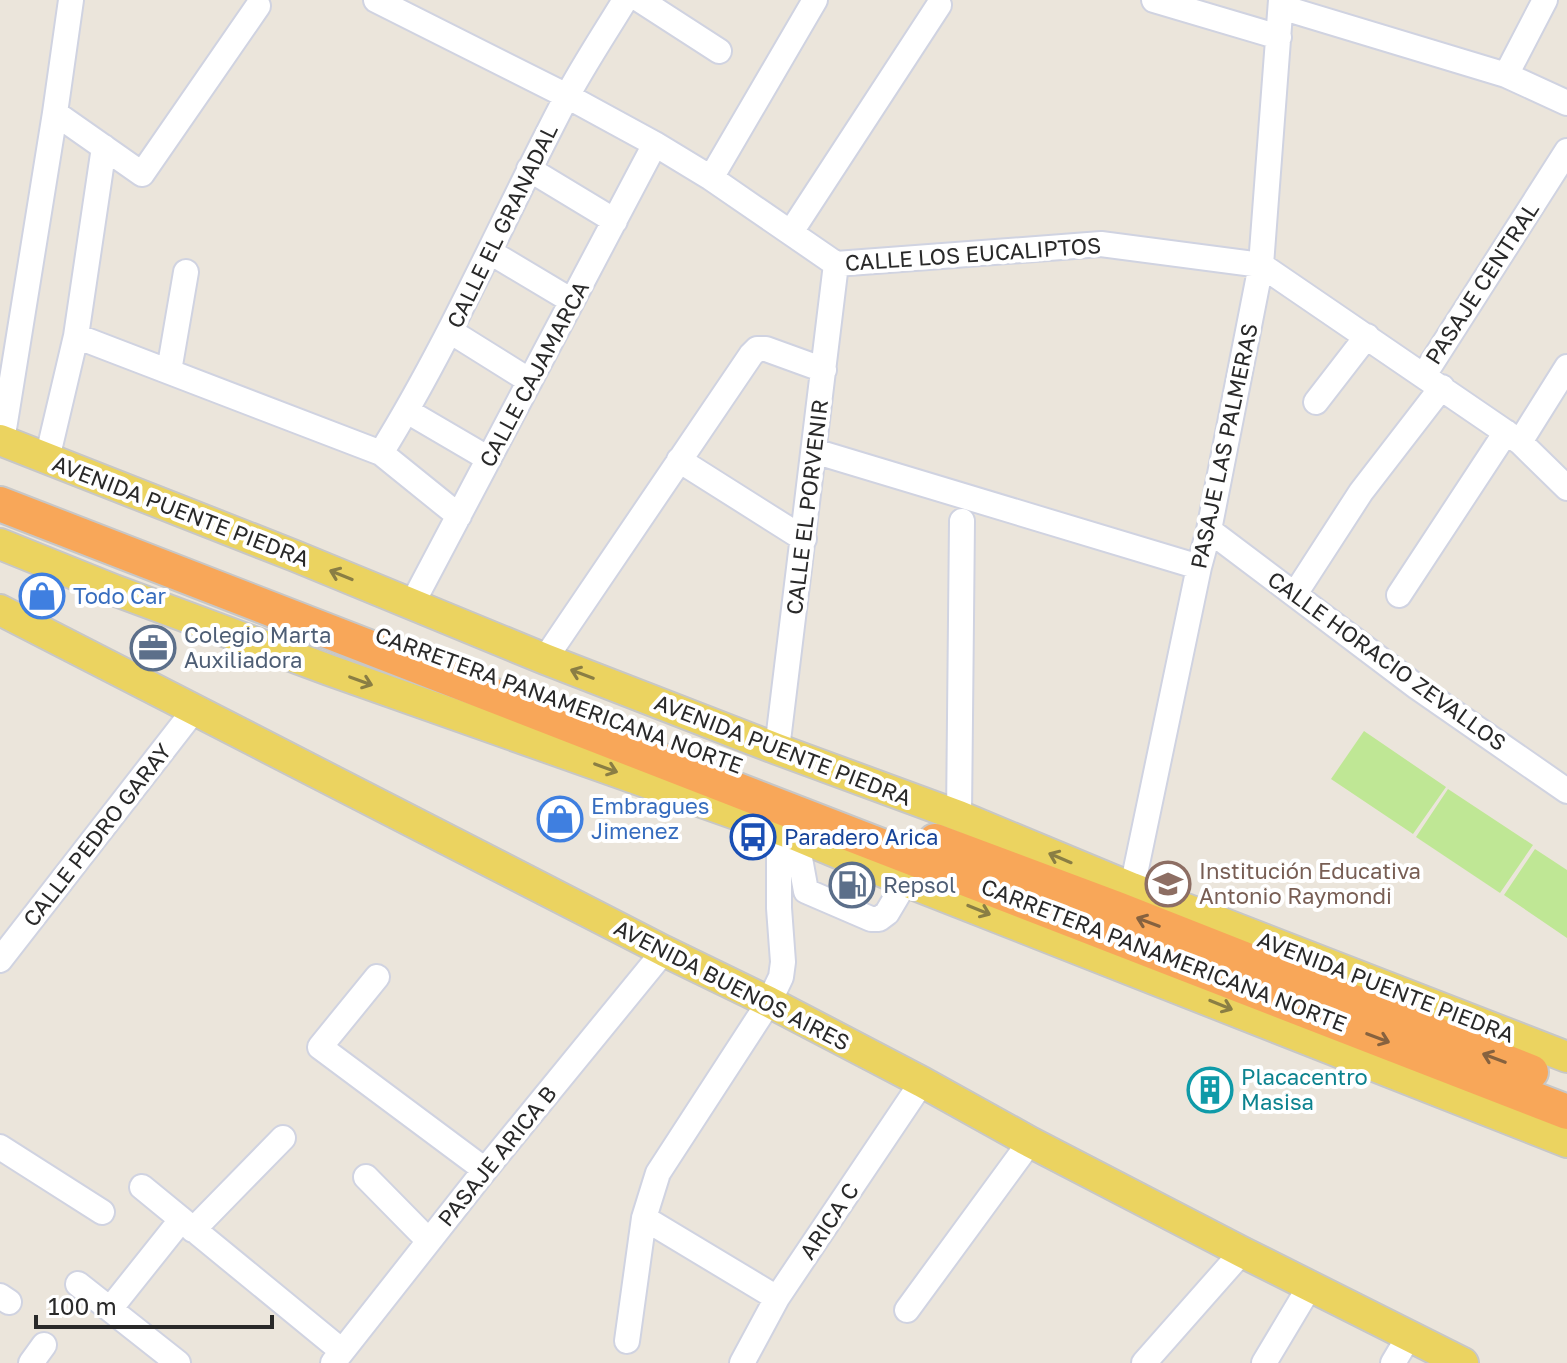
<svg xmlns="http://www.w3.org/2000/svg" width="1567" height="1363" font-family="'Golos Text',sans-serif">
<rect width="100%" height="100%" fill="#ebe5db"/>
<path fill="#bfe795" d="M 1364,731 L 1446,787 L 1413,834 L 1331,779 Z
M 1448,789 L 1533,845 L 1500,893 L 1416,837 Z
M 1535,849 L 1567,870 L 1567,938 L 1504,895 Z"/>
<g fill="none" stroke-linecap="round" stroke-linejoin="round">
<g stroke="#d0d3e1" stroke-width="28">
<path id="minor" d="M 376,0 L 567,96 L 655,144 L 711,178 L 836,264 L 1101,244 L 1261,265 L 1520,442 L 1567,488
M 640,0 L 719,51
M 1154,0 L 1279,37
M 1281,7 L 1506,75 L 1567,103
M 1506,75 L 1545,0
M 55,113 L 142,174 L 258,6
M 529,169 L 615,221
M 711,178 L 815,0
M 791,232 L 939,5
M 490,252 L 572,301
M 450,331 L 530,381
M 76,336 L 381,453 L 459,516
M 169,371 L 186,272
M 1424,375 L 1567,151
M 1316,402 L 1367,336
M 407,411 L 489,459
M 2,441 L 55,113 L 71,0
M 1520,442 L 1567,367
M 814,451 L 1199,567
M 381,453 C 451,340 503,218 565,100 C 583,66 605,33 625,0
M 47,459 L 76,336 L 104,147
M 679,460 L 804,539
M 1209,530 L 1417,687 L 1567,791
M 1295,594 L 1361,492 L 1442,387
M 1399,595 L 1506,432
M 412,604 L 655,144
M 545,659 L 751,355 L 757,349 L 766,349 L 824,370
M 777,749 L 836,264
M 959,816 L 962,521
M 793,821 L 806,891 L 871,919 L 879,919 L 887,913 L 915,866
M 1132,888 L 1199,567 L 1209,530 L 1261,265 L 1281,0
M 0,960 L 195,709
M 377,977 L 320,1047 L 485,1170
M 0,1147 L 102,1212
M 366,1177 L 429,1241
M 142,1187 L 342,1351
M 644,1218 L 777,1298
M 193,1230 L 283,1138
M 78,1284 L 178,1363
M 0,1296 L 9,1302
M 110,1309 L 181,1220
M 907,1310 L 1030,1142
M 627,1341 L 644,1218 L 658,1173 L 769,1002 L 781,977 L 783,962 L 779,908 L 779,830 L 781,813
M 31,1363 L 44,1345
M 333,1363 L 485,1170 L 664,951
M 742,1363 L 777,1298 L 922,1082
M 1144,1363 L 1242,1252
M 1264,1363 L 1310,1286
M 1393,1363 L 1409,1336"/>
</g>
<g stroke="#c7c7c7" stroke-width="34">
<path id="major" d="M 0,440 L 295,556 L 545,659 L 777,749 L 959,816 L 1132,888 L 1567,1057
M 0,544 L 114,590 L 329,670 L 795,835 L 905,881 L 1567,1142
M 0,610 L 664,951 L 769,1002 L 922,1082 L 1030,1142 L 1242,1252 L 1463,1363"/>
</g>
<g stroke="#c7c7c7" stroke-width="38">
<path id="highway" d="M 0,504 L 1567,1112
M 935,841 L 1117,909 L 1531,1072"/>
</g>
<use href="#minor" stroke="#fff" stroke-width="24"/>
<use href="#major" stroke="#ebd360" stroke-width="30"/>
<use href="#highway" stroke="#f8a759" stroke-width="34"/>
</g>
<defs><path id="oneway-shaft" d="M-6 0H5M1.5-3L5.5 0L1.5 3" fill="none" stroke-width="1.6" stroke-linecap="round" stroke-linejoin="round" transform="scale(2)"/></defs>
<g stroke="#8a7e44">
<use href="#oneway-shaft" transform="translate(341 575) rotate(-158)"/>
<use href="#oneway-shaft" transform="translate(582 674) rotate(-159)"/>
<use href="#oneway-shaft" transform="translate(361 681) rotate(20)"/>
<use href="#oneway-shaft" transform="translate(606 768) rotate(20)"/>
<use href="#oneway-shaft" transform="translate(1060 858) rotate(-157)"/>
<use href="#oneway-shaft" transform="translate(979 910) rotate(22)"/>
<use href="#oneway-shaft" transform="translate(1221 1005) rotate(22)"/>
</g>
<g stroke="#86623f">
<use href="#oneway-shaft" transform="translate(1148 922) rotate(-159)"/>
<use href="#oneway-shaft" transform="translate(1378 1038) rotate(21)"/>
<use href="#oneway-shaft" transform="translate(1494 1058) rotate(-159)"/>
</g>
<defs>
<g id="shop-ring" transform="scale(2.3)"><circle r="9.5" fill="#fff" stroke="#3f7fe0" stroke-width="1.5"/><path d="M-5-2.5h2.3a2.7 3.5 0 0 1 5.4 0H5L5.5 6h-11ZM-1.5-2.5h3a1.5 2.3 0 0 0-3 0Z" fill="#3f7fe0"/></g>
<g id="office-ring" transform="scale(2.3)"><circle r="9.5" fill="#fff" stroke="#5c6f8a" stroke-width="1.5"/><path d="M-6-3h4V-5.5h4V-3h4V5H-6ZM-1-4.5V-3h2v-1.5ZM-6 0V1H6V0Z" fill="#5c6f8a"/></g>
<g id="bus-ring" transform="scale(2.3)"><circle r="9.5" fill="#fff" stroke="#1a4fb4" stroke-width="1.5"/><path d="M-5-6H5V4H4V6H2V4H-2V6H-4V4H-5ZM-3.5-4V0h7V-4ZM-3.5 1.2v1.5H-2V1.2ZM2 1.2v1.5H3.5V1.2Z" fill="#1a4fb4"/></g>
<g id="school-ring" transform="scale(2.3)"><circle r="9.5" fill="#fff" stroke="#8d6e63" stroke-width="1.5"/><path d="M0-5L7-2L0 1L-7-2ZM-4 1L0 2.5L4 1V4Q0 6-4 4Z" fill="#8d6e63"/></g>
<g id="fuel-ring" transform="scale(2.3)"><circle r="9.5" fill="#fff" stroke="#5c6f8a" stroke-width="1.5"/><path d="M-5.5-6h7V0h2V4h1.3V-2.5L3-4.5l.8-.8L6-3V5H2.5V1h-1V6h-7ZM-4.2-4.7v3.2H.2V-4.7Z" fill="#5c6f8a"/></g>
<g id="building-ring" transform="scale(2.3)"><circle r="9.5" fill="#fff" stroke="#0f9aa8" stroke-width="1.5"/><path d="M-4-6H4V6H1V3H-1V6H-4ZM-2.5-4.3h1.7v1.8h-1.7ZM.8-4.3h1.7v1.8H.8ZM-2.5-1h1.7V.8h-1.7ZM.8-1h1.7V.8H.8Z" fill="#0f9aa8"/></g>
</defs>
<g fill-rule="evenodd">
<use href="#shop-ring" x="42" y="596"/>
<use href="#office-ring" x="153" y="648"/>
<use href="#shop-ring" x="560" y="819"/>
<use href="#bus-ring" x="753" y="837"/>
<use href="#school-ring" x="1168" y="884"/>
<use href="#fuel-ring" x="852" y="885"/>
<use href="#building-ring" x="1210" y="1090"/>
</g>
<g text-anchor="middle" stroke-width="8" stroke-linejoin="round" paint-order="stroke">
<g font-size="22" fill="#292929" stroke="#fff">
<text transform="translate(502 226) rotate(-64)" y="8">CALLE EL GRANADAL</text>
<text transform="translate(973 254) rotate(-4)" y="8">CALLE LOS EUCALIPTOS</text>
<text transform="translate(1482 283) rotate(-57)" y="8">PASAJE CENTRAL</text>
<text transform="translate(534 374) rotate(-62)" y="8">CALLE CAJAMARCA</text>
<text transform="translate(1224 446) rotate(-78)" y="8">PASAJE LAS PALMERAS</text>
<text transform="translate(807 507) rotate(-83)" y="8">CALLE EL PORVENIR</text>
<text transform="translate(181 511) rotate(21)" y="8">AVENIDA PUENTE PIEDRA</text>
<text transform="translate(1387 661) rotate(36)" y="8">CALLE HORACIO ZEVALLOS</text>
<text transform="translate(559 700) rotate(20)" y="8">CARRETERA PANAMERICANA NORTE</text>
<text transform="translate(783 750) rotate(21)" y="8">AVENIDA PUENTE PIEDRA</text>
<text transform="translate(97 835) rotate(-52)" y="8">CALLE PEDRO GARAY</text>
<text transform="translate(1164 955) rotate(21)" y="8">CARRETERA PANAMERICANA NORTE</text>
<text transform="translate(732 985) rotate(27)" y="8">AVENIDA BUENOS AIRES</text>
<text transform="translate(1386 987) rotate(21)" y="8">AVENIDA PUENTE PIEDRA</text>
<text transform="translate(497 1156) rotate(-51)" y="8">PASAJE ARICA B</text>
<text transform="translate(829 1221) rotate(-56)" y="8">ARICA C</text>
</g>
<g font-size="22" fill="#366cbe" stroke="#fff" text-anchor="start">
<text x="73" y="604">Todo Car</text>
<text x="591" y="814">Embragues<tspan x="591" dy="25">Jimenez</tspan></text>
</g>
<g font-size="22" fill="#4e5e75" stroke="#fff" text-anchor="start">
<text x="184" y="643">Colegio Marta<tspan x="184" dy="25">Auxiliadora</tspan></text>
<text x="883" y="893">Repsol</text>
</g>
<g font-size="22" fill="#164399" stroke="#fff" text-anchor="start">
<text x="784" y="845">Paradero Arica</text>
</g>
<g font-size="22" fill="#785e54" stroke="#fff" text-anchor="start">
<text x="1199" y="879">Institución Educativa<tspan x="1199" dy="25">Antonio Raymondi</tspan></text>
</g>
<g font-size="22" fill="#0d838f" stroke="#fff" text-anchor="start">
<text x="1241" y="1085">Placacentro<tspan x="1241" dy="25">Masisa</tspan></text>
</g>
</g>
<path d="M36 1315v12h236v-12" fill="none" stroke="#292929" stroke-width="4"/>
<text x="48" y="1315" font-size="24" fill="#292929" stroke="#ffffff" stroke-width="6" paint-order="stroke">100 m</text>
</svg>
